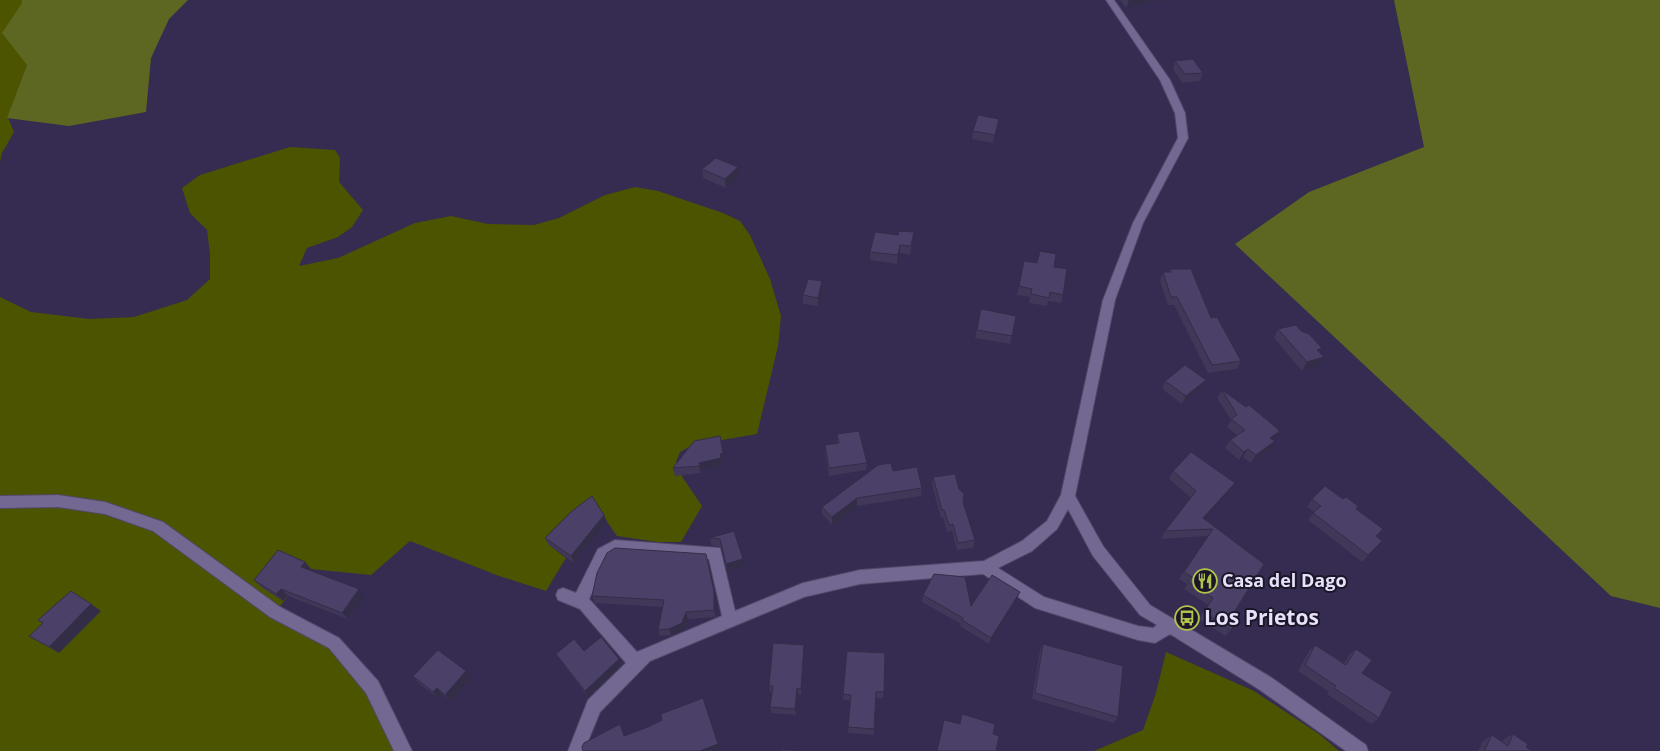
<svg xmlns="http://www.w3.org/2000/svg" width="1660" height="751" font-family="'Open Sans',sans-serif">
<rect width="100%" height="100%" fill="#362b50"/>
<path fill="#4c5400" d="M 0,0 L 22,0 L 27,65 L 8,118 L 14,132 L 2,153 L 0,162 Z
M 290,147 L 335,150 L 340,158 L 339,182 L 363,210 L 352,227 L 338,237 L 307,248 L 299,266 L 338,258 L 415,223 L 451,216 L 488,224 L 534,225 L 559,218 L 605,195 L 635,187 L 658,191 L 723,213 L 740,221 L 750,235 L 770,279 L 781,316 L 778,346 L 757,434 L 693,445 L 680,452 L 676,462 L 683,478 L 702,506 L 681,542 L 658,542 L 617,536 L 606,520 L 549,545 L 566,558 L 546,591 L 499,576 L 410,541 L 371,575 L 311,569 L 275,612 L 334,643 L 404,751 L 0,751 L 0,297 L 31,312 L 90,319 L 134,317 L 187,300 L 210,279 L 210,254 L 207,230 L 190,213 L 182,188 L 200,175 Z
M 1166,652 L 1254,691 L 1319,734 L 1339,751 L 1094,751 L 1143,730 L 1156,693 Z"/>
<path fill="#5e6722" d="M 22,0 L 188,0 L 169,19 L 151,58 L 146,112 L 69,126 L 7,118 L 27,65 L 2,33 L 22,3 Z
M 1394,0 L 1660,0 L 1660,608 L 1611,596 L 1235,244 L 1309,192 L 1424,147 Z"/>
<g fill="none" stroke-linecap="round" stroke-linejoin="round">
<g stroke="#524868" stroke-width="2">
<path id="minor" d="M 1106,0 L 1114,0 L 1170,80 L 1185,113 L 1188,138 L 1143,223 L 1115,300 L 1075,496 L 1103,546 L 1150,605 L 1272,678 L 1366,745 L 1368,751 L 1346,751 L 1260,690 L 1170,634 L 1155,643 L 1138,640 L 1035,608 L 983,574 L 860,584 L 804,597 L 650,661 L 600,712 L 584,751 L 568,751 L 588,700 L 626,663 L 580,609 L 558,600 L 556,595 L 558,590 L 563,588 L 576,593 L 598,549 L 615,540 L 720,548 L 735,611 L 803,583 L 860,570 L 984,561 L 1022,541 L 1047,521 L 1061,495 L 1103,300 L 1133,223 L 1178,138 L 1175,113 L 1160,80 ZM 1068,509 L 1093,556 L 1140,615 L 1157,625 L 1153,628 L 1138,626 L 1044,597 L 998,568 L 1032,551 L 1057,529 ZM 617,553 L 709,559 L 722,616 L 637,652 L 589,599 L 608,559 Z
M 58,495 L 105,502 L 163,522 L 280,607 L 339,638 L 378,681 L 412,751 L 394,751 L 366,693 L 329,648 L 270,617 L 153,531 L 105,514 L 58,507 L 0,508 L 0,496 Z"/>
</g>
<use href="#minor" fill="#736892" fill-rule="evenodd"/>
</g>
<path fill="#403759" d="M 1120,0 L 1161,0 L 1126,8 Z
M 1175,61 L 1203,73 L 1200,81 L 1182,83 L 1173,69 Z
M 999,119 L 993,143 L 972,139 L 973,131 Z
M 702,169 L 739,175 L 726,188 L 703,178 Z
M 914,232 L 910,255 L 900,253 L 897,264 L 870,260 L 870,252 L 898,235 Z
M 1040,251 L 1054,267 L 1063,295 L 1061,303 L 1048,301 L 1047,306 L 1029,303 L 1030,297 L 1017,295 L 1024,261 L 1037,263 Z
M 1170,269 L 1211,318 L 1241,361 L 1237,369 L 1208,373 L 1174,305 L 1168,305 L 1160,281 L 1163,272 L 1169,272 Z
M 822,281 L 823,290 L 818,306 L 803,304 L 803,295 Z
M 981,309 L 1012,336 L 1010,344 L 975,338 Z
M 1278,329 L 1320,352 L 1324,357 L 1319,365 L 1302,371 L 1274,338 Z
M 1206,380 L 1201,388 L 1182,404 L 1162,389 L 1165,381 Z
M 1222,390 L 1275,439 L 1273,440 L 1270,449 L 1251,463 L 1243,457 L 1239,460 L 1225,448 L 1230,440 L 1237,435 L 1227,427 L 1231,420 L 1217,398 Z
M 837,434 L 867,463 L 866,470 L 829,476 L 825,453 L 825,445 L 837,443 Z
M 720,436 L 725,461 L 722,461 L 722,466 L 700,470 L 701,473 L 675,476 L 673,468 Z
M 893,471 L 922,488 L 921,496 L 857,506 L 832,525 L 822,514 L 822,507 Z
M 1173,471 L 1235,483 L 1230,491 L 1204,519 L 1264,564 L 1233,614 L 1231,630 L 1225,636 L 1199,619 L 1208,605 L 1184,589 L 1187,584 L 1179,579 L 1208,536 L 1161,539 L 1165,531 L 1191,498 L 1169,479 Z
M 933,477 L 963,502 L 975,540 L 973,548 L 957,550 L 952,531 L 947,532 L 943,517 L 941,518 L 932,485 Z
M 1312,499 L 1356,509 L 1376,536 L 1382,541 L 1362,562 L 1308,520 L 1314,512 L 1307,507 Z
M 604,515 L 607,522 L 574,563 L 549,545 L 545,538 Z
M 734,531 L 744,566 L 727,571 L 721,547 L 711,545 L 710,538 Z
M 305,562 L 311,569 L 310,570 L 365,596 L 348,619 L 288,596 L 283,601 L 261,587 L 254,580 Z
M 923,595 L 971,606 L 1017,599 L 989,644 L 960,626 L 961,624 L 922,602 Z
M 592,596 L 716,598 L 716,617 L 688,619 L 684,630 L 671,635 L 660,636 L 658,630 L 662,607 L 595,603 Z
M 1043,644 L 1118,717 L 1114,723 L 1032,699 L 1040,650 Z
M 1315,645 L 1344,663 L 1349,655 L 1356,649 L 1362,673 L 1379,718 L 1371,724 L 1327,694 L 1329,692 L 1298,671 L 1309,651 Z
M 584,651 L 619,659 L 621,665 L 588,697 L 560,660 L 556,654 Z
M 847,651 L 884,692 L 883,698 L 876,698 L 874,735 L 848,733 L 850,701 L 843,700 Z
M 805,652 L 801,695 L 798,694 L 796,715 L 771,713 L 770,707 L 772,692 L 770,692 L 769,686 Z
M 413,676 L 471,678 L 450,701 L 442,694 L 438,698 L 418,683 Z
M 1513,734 L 1526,747 L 1532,751 L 1478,751 L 1483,741 L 1492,735 L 1502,742 L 1504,739 Z"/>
<path fill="#342d48" d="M 1129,0 L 1161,0 L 1126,8 Z
M 999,119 L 998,127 L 993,143 Z
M 738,167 L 739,175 L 726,188 L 725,179 Z
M 900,245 L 900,253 L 897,264 L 898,255 Z
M 822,281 L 823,290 L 818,306 L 818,298 Z
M 1324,357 L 1319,365 L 1302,371 L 1307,362 Z
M 1206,380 L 1201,388 L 1182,404 L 1186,396 Z
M 1280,431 L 1275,439 L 1265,446 L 1270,438 Z
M 1275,441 L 1270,449 L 1251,463 L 1256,455 Z
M 1248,449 L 1243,457 L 1239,460 L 1244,452 Z
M 723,453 L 725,461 L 722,461 L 720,454 Z
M 721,458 L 722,466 L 700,470 L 699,463 Z
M 1235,483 L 1230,491 L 1198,526 L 1203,518 Z
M 857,498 L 857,506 L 832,525 L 832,517 Z
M 604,515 L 607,522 L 574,563 L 571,556 Z
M 743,559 L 744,566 L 727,571 L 726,564 Z
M 305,562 L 311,569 L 307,574 L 301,567 Z
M 281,589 L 288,596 L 283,601 L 276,594 Z
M 359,589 L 365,596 L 348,619 L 342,613 Z
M 714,591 L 716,598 L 716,617 L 714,610 Z
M 1020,592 L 1017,599 L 989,644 L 991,638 Z
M 91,604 L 101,611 L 59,653 L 49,647 Z
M 686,612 L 688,619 L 684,630 L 671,635 L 669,629 Z
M 804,645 L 805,652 L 801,695 L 801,689 Z
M 619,659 L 621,665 L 588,697 L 585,691 Z
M 466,671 L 471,678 L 450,701 L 445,695 Z
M 437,688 L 442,694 L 438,698 L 433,692 Z
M 797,688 L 798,694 L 796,715 L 795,709 Z
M 718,744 L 720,749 L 715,751 L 700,751 Z"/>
<path fill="#4b4067" stroke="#342d48" d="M 1193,59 L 1203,73 L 1185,74 L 1175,61 Z
M 978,115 L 999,119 L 995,135 L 973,131 Z
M 716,158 L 738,167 L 725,179 L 702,169 Z
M 899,231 L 914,232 L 911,246 L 900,245 L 898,255 L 870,252 L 875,232 L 898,235 Z
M 1040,251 L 1056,254 L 1054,267 L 1067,269 L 1063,295 L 1050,292 L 1049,298 L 1031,294 L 1032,289 L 1019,286 L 1024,261 L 1037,263 Z
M 1170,269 L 1191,269 L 1211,318 L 1217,317 L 1241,361 L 1212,365 L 1177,297 L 1171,297 L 1163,272 L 1171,272 Z
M 808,279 L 822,281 L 818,298 L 803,295 Z
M 981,309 L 1016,316 L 1012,336 L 977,330 Z
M 1296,325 L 1301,331 L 1309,334 L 1322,348 L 1317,350 L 1324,357 L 1307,362 L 1278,329 Z
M 1185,365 L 1206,380 L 1186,396 L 1165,381 Z
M 1222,390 L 1246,407 L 1249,405 L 1280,431 L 1270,438 L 1275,441 L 1256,455 L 1248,449 L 1244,452 L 1230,440 L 1245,430 L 1231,419 L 1237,415 Z
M 859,431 L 867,463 L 829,468 L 825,445 L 839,443 L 837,434 Z
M 720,436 L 723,453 L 720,454 L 721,458 L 699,463 L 700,466 L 673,468 L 694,441 Z
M 1191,452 L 1235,483 L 1203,518 L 1264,564 L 1233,614 L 1238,618 L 1231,630 L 1204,612 L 1213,598 L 1188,582 L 1192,577 L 1184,572 L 1213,529 L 1165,531 L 1196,491 L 1173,471 Z
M 891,463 L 893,471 L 917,467 L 922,488 L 857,498 L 832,517 L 822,507 L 878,465 Z
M 955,474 L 959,489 L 964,494 L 963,502 L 975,540 L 958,543 L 953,524 L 949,525 L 944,510 L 942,510 L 933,477 Z
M 1325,486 L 1343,499 L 1346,497 L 1358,506 L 1356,509 L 1383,529 L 1376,536 L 1382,541 L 1368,555 L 1313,513 L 1321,506 L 1312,499 Z
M 592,496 L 604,515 L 571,556 L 545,538 L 572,511 Z
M 734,531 L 743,559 L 726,564 L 720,539 L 710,538 Z
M 615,548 L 706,554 L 714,591 L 714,610 L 686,612 L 682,623 L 669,629 L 658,630 L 664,600 L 592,596 L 597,573 L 607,553 Z
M 278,550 L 305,562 L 301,567 L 359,589 L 342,613 L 281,589 L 276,594 L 254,580 Z
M 934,574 L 965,577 L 971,606 L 992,575 L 1020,592 L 991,638 L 962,620 L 963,618 L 923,595 Z
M 71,591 L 91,604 L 49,647 L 29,636 L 43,623 L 38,620 Z
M 601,637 L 619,659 L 585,691 L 556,654 L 574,639 L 584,651 Z
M 773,643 L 804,645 L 801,689 L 797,688 L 795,709 L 770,707 L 773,686 L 769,686 Z
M 1043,644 L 1123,666 L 1118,717 L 1035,693 Z
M 1315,645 L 1346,665 L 1356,649 L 1372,660 L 1362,673 L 1392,692 L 1379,718 L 1334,688 L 1336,686 L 1305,665 Z
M 438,650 L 466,671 L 445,695 L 437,688 L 433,692 L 413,676 Z
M 847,651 L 885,653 L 884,692 L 876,692 L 874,729 L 848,727 L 851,695 L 843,694 Z
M 703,698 L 718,744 L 700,751 L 583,751 L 582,747 L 584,743 L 620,724 L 624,736 L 648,727 L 662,720 L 661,714 Z
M 962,714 L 995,724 L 993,734 L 999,736 L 996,751 L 937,751 L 944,720 L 960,724 Z
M 1513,734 L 1528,744 L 1526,747 L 1532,751 L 1484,751 L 1492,735 L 1508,746 Z
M 781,749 L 803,751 L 781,751 Z"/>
<defs>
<g id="restaurant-ring" transform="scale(1.25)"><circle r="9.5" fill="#1b1728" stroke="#b3c24b" stroke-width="1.5"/><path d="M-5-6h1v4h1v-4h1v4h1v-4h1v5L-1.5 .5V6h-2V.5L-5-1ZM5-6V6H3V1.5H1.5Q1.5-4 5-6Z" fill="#b3c24b"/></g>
<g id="bus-ring" transform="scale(1.25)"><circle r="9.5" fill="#1b1728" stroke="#b3c24b" stroke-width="1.5"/><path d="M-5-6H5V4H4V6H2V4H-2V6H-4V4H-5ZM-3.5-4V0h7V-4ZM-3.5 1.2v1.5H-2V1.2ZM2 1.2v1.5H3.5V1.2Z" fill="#b3c24b"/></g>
</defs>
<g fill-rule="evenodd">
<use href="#restaurant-ring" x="1205" y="581"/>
<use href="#bus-ring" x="1187" y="618"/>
</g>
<g text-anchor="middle" stroke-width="4" stroke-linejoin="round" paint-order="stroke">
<g font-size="18" font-weight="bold" fill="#e7e1fa" stroke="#1b1728" text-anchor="start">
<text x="1222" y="587">Casa del Dago</text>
</g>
<g font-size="21" font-weight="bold" fill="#e7e1fa" stroke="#1b1728" text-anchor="start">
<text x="1204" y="625">Los Prietos</text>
</g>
</g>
</svg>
